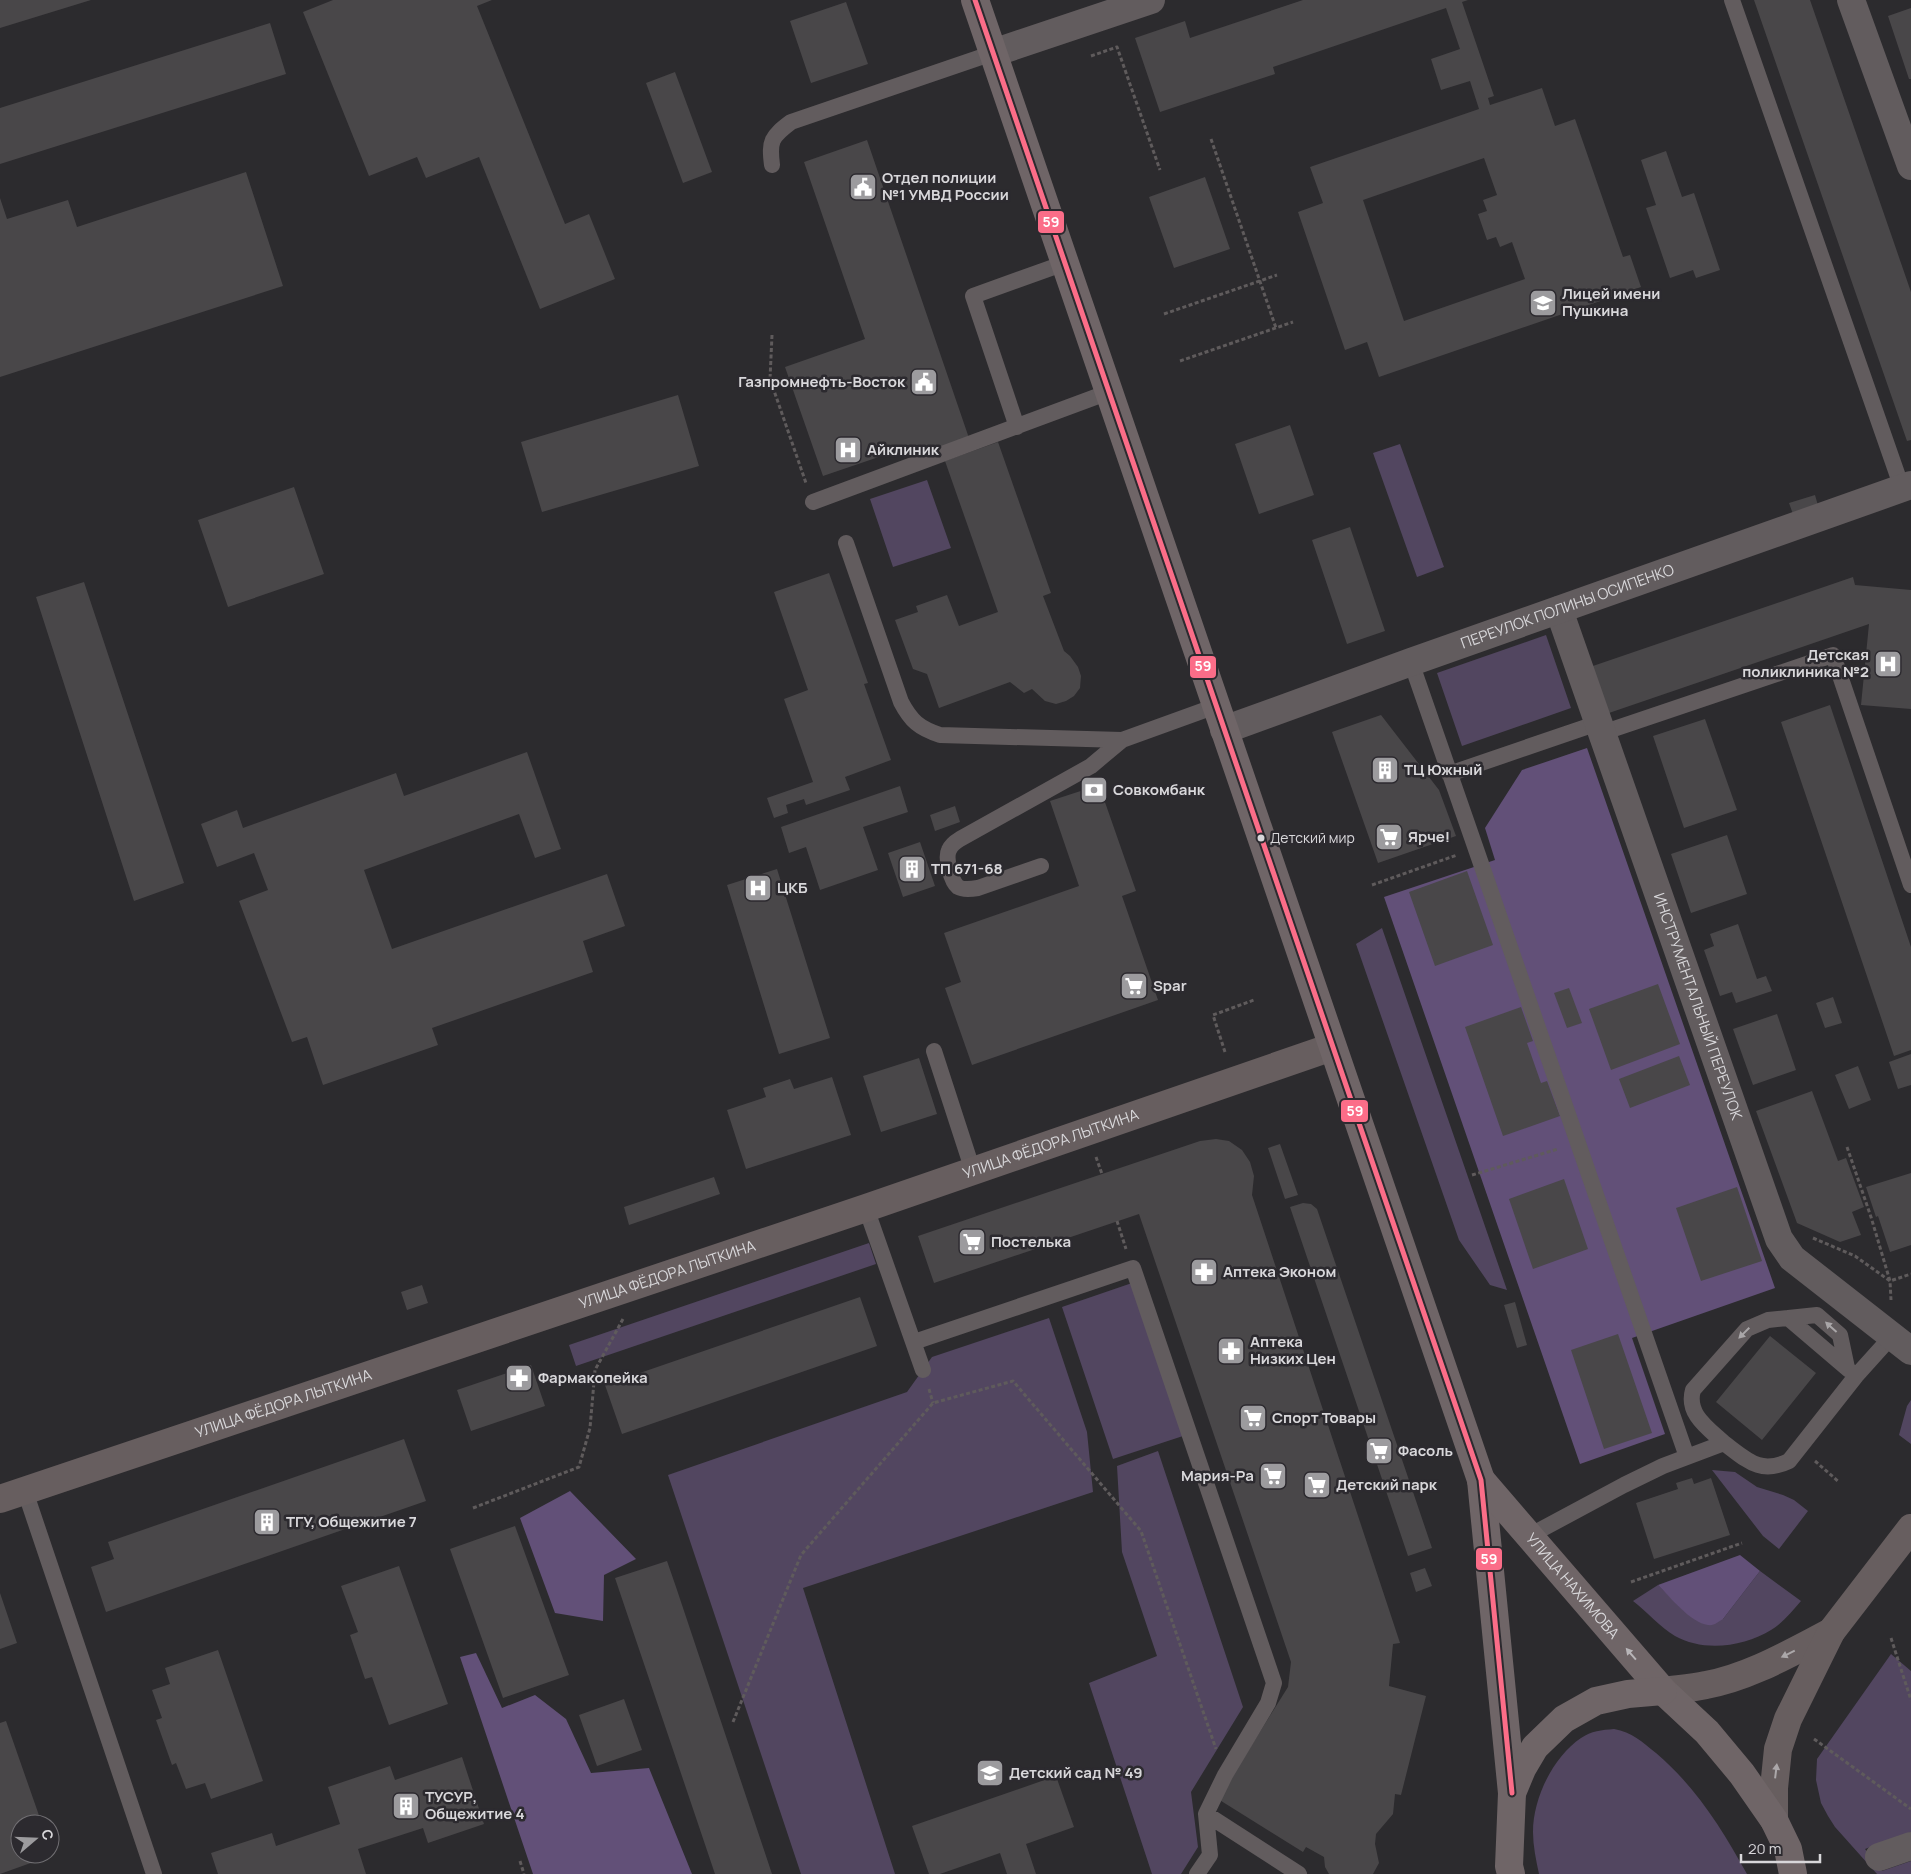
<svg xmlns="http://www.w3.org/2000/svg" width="1911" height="1874" font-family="Manrope,sans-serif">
<rect width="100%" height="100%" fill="#2c2b2e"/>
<path fill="#524660" d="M 1400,444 L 1444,567 L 1417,577 L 1373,453 Z
M 927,480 L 951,548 L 893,567 L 870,499 Z
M 1546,635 L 1571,708 L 1462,746 L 1437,673 Z
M 1382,928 L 1507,1290 L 1490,1285 L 1459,1240 L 1356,944 Z
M 869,1243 L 876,1264 L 576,1366 L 569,1345 Z
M 1132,1283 L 1183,1436 L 1113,1459 L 1062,1307 Z
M 1049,1318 L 1087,1432 L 1093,1492 L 803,1588 L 895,1874 L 801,1874 L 668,1475 L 907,1392 L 932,1357 Z
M 1911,1400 L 1911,1444 L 1899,1435 L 1907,1406 Z
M 1158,1451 L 1243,1707 L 1191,1792 L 1198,1847 L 1181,1874 L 1152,1874 L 1089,1683 L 1157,1656 L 1122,1552 L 1117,1466 Z
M 1712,1470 L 1735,1472 L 1757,1487 L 1783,1495 L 1794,1500 L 1808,1511 L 1779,1549 L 1763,1536 Z
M 1760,1571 L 1801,1601 C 1792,1611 1783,1623 1771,1630 C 1744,1647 1703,1652 1675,1636 C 1661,1628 1646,1611 1633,1601 L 1658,1585 L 1684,1611 L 1723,1619 Z
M 1891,1654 L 1911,1671 L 1911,1832 L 1865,1849 L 1882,1871 L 1911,1861 L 1911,1874 L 1877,1874 L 1835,1827 L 1828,1816 L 1821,1803 L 1816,1780 L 1817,1759 Z
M 1614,1729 C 1632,1732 1642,1742 1656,1753 C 1696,1787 1722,1829 1747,1874 L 1539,1874 C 1536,1860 1533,1846 1533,1832 C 1533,1798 1553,1757 1581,1738 C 1591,1731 1602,1730 1614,1729 Z"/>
<path fill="#625078" d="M 1587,748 L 1775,1288 L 1632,1338 L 1665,1434 L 1580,1464 L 1384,897 L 1495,860 L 1485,828 L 1522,770 Z
M 570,1491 L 636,1559 L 604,1575 L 603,1621 L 555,1613 L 520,1518 Z
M 1740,1555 L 1760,1571 L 1723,1619 C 1718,1622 1714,1626 1708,1625 C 1691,1623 1670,1597 1658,1585 Z
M 476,1653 L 502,1708 L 535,1695 L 566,1719 L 591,1773 L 649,1768 L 692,1874 L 533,1874 L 460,1657 Z"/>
<path fill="#494749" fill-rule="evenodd" d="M 0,0 L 91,0 L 0,28 Z
M 333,0 L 492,0 L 477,6 L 565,224 L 589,214 L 615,279 L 540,309 L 479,157 L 426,178 L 417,157 L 369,176 L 303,12 Z
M 1303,0 L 1468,0 L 1462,2 L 1494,96 L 1488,98 L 1490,105 L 1542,88 L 1555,126 L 1575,119 L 1623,257 L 1630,255 L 1641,287 L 1379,377 L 1367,342 L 1345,350 L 1298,212 L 1323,203 L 1310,167 L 1479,109 L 1470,81 L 1441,90 L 1431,59 L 1460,49 L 1446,8 L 1273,67 L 1275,74 L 1160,112 L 1135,38 L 1185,21 L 1190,38 ZM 1484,158 L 1497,195 L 1483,200 L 1487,211 L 1478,214 L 1487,240 L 1496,237 L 1500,247 L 1512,242 L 1525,279 L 1404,321 L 1363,200 Z
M 1754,0 L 1810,0 L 1911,292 L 1911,440 L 1907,441 Z
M 846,2 L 868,64 L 811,83 L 790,21 Z
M 1911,8 L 1911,79 L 1909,79 L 1888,16 Z
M 270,23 L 286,74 L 0,164 L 0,108 Z
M 675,72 L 712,172 L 683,183 L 646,83 Z
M 867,140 L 970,441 L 916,460 L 911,446 L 823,476 L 785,367 L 865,339 L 804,162 Z
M 1666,151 L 1682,197 L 1694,193 L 1720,270 L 1696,278 L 1693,270 L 1670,278 L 1646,208 L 1656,205 L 1641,160 Z
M 246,172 L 283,286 L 0,377 L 0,198 L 7,219 L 68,200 L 77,227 Z
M 1205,177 L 1230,249 L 1174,268 L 1149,197 Z
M 678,395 L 699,466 L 542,512 L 521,442 Z
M 1290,425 L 1314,495 L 1259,514 L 1235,444 Z
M 998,442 L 1051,593 L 1043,596 L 1064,651 L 1070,656 L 1078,667 L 1081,676 L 1080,688 L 1074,696 L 1066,701 L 1056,704 L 1045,701 L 1032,689 L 1024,693 L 1010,682 L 939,708 L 927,674 L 913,669 L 895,620 L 918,612 L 916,606 L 947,595 L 959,626 L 998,612 L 945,461 Z
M 294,487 L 324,574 L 228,607 L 198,520 Z
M 1815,495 L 1819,509 L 1794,517 L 1789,503 Z
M 1350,527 L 1385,631 L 1347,644 L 1312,540 Z
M 829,573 L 868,683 L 864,684 L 891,760 L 845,777 L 850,790 L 806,805 L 804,799 L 786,805 L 788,813 L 774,818 L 767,798 L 813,782 L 784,699 L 808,690 L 774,592 Z
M 1853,577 L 1855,585 L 1911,590 L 1911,709 L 1861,705 L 1869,624 L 1606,714 L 1590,667 Z
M 84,582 L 184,883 L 134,901 L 36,597 Z
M 1830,705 L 1911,947 L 1911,1050 L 1894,1056 L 1781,722 Z
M 1381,715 L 1439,790 L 1456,836 L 1378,863 L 1332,732 Z
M 1705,719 L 1737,810 L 1684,828 L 1653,736 Z
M 527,752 L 561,849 L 535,858 L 519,814 L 364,870 L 392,949 L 607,874 L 625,926 L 583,941 L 593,972 L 432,1028 L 438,1045 L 323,1085 L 307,1037 L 292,1042 L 239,901 L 268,890 L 254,853 L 217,867 L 201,824 L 237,810 L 243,828 L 396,773 L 404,796 Z
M 1099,785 L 1136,891 L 1122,896 L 1158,1000 L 972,1065 L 945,988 L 961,982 L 944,933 L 1079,886 L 1050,801 Z
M 900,786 L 908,812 L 863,827 L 878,870 L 820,890 L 806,847 L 789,853 L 781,827 Z
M 955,806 L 960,822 L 935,831 L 930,815 Z
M 1727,835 L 1747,894 L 1691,913 L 1671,854 Z
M 920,842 L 935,886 L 903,897 L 888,853 Z
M 777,869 L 830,1038 L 779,1054 L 727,885 Z
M 1467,871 L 1493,945 L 1435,966 L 1409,892 Z
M 1738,924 L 1757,979 L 1766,976 L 1772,991 L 1736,1003 L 1732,992 L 1720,996 L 1704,950 L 1714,946 L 1710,934 Z
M 1658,984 L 1680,1044 L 1611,1070 L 1589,1009 Z
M 1569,988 L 1582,1023 L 1567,1028 L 1554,993 Z
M 1833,997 L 1842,1023 L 1825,1028 L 1816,1003 Z
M 1521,1007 L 1533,1041 L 1527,1043 L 1541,1083 L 1547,1081 L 1560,1116 L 1503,1136 L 1465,1027 Z
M 1777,1014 L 1796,1070 L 1753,1085 L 1733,1029 Z
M 1911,1054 L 1911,1085 L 1898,1089 L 1889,1062 Z
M 1679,1056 L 1690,1085 L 1630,1108 L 1619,1079 Z
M 919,1058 L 937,1114 L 881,1132 L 863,1076 Z
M 1858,1066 L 1871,1100 L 1849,1109 L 1835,1075 Z
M 832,1077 L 851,1135 L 746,1169 L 727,1110 L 766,1097 L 763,1088 L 790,1079 L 794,1089 Z
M 1812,1091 L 1838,1161 L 1846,1158 L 1864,1207 L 1852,1212 L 1861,1235 L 1840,1242 L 1797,1223 L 1756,1111 Z
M 1216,1139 L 1229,1141 L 1242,1150 L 1250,1162 L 1254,1176 L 1252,1195 L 1400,1643 L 1393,1644 L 1389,1686 L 1426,1696 L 1401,1795 L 1395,1794 L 1393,1814 L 1376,1834 L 1375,1844 L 1379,1863 L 1373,1874 L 1329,1874 L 1325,1867 L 1324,1857 L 1306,1847 L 1303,1852 L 1218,1799 L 1288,1687 L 1291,1662 L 1139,1214 L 934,1283 L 918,1236 L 1200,1141 Z
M 1280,1144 L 1298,1195 L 1285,1199 L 1268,1148 Z
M 1911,1173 L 1911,1245 L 1890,1252 L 1878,1216 L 1876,1217 L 1866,1187 Z
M 714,1177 L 720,1194 L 629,1225 L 624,1207 Z
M 1564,1179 L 1588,1249 L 1533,1269 L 1509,1199 Z
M 1737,1187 L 1762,1261 L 1701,1281 L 1676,1208 Z
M 1303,1203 L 1311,1204 L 1317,1209 L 1432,1548 L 1408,1556 L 1290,1207 Z
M 422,1285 L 428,1303 L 407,1310 L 401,1292 Z
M 860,1297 L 877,1346 L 622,1434 L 605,1385 Z
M 1515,1302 L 1527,1345 L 1517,1348 L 1504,1305 Z
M 1618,1334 L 1652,1433 L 1604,1449 L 1571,1350 Z
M 1770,1336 L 1816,1373 L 1762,1440 L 1716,1402 Z
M 531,1365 L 545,1406 L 471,1431 L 457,1390 Z
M 404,1439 L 426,1501 L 106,1612 L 91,1567 L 114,1559 L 108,1542 Z
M 1692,1478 L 1694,1484 L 1711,1478 L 1730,1535 L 1654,1559 L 1636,1503 L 1678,1489 L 1676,1483 Z
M 515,1526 L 569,1675 L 503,1698 L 450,1549 Z
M 667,1561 L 676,1587 L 772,1874 L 715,1874 L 615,1578 Z
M 399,1566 L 448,1704 L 389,1725 L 372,1677 L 365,1679 L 350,1635 L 358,1632 L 341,1586 Z
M 1425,1568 L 1432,1586 L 1416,1592 L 1410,1573 Z
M 0,1593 L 17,1643 L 0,1649 Z
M 218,1650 L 263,1781 L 211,1799 L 205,1783 L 186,1789 L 176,1763 L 172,1765 L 156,1720 L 162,1718 L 152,1690 L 170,1684 L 165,1668 Z
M 624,1699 L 642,1750 L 597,1766 L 579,1715 Z
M 6,1721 L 42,1824 L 20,1824 L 20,1854 L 50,1854 L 50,1849 L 53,1855 L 0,1874 L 0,1723 Z
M 462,1757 L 484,1824 L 428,1843 L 423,1828 L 358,1849 L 366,1874 L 218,1874 L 211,1853 L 272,1833 L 276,1846 L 340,1824 L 328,1787 L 390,1766 L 395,1780 Z
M 1056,1776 L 1074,1827 L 1026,1844 L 1036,1874 L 1007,1874 L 1000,1853 L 940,1874 L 929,1874 L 912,1826 Z"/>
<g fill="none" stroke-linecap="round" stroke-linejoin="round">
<path stroke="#5f5b5c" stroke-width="3" stroke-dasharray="4 2.5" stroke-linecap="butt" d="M 1091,56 L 1117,47 L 1160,170
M 1211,139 L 1276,328
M 1164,314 L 1277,275
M 772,335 L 770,379 L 806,483
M 1180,361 L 1293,322
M 1372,885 L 1457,855
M 1225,1052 L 1213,1015 L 1254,1000
M 1847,1147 L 1871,1217 L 1890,1281 L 1891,1300
M 1096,1157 L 1102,1174
M 1472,1175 L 1558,1149
M 1117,1221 L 1126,1249
M 1813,1238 L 1855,1256 L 1890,1281 L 1911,1274
M 929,1389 L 933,1403
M 1815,1461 L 1839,1482
M 473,1508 L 579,1467 L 590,1428 L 595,1370 L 623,1319
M 1631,1582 L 1742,1543
M 1891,1638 L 1911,1700
M 733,1722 L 801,1555 L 933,1403 L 1013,1381 L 1141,1531 L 1216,1749
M 1814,1739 L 1911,1809
M 520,1861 L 524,1874"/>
<path stroke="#625c5e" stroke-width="16" d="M 1732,0 L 1902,488
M 772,165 C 769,141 771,137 791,122 L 993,53
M 1017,427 L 973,296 L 1065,263
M 813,502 L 1109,392
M 846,543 L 901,702 C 911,721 919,728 940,735 L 1122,740
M 1411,662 L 1687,1457
M 1602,733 L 1833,655 L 1911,885
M 1449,774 L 1598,723
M 1041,866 L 978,888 C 972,889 963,890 958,887 C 951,881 945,858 949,850 C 951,845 955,842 960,839 L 1091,766 L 1122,740 L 1216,706
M 934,1051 L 973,1171
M 866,1208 L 923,1370
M 1788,1318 L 1849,1370
M 914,1342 L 1133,1268 L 1274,1683 L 1268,1703 L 1225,1775 L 1206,1814 L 1210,1855 L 1197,1874
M 1724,1443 C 1708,1428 1686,1414 1693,1390 L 1747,1329 L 1768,1320 L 1817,1315 L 1840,1335 L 1847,1368
M 25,1491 L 154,1874
M 1529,1536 L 1624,1485 L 1663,1466 L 1724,1443 C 1747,1460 1760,1475 1789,1461 L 1856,1376 L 1892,1336
M 1206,1814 L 1299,1874"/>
<g stroke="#625c5e" stroke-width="28">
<path d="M 1851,0 L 1911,166"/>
<path d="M 993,53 L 1151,0"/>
<path id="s1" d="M 1559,610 L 1779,1239 L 1792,1258 L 1911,1351"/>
<path id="s2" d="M 1224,730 L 1411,662 L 1911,485"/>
<path d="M 1879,1857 L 1911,1846"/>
</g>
<g stroke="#675e5f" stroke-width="28">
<path id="s3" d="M 0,1499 L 866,1208 L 1332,1047"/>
<path d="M 1663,1691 C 1677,1689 1692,1688 1706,1685 C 1750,1677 1792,1652 1831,1632"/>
<path d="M 1774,1820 L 1774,1788 L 1778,1749 L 1788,1719 L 1831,1632 L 1911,1528"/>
</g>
<g stroke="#6f6567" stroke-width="28">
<path d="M 975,0 L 1481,1480 L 1512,1793"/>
<path id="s4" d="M 1481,1480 L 1663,1691 L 1707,1732 L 1742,1774 L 1774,1820 L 1788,1849 L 1793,1874"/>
<path d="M 1511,1874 L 1509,1866 L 1512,1793 L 1522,1769 L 1535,1747 L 1564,1719 L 1596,1701 L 1628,1694 L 1663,1691"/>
</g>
<g stroke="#2c2a2f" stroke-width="9">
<path id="bus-1" d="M 975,0 L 1481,1480 L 1512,1793"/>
</g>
<use href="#bus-1" stroke="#fb6d88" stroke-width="5"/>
</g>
<defs><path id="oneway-solid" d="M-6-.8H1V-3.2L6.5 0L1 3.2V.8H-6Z" transform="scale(1.25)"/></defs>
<g fill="#a9a6a8">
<use href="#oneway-solid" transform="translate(1831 1327) rotate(-138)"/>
<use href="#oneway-solid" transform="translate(1744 1333) rotate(135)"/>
</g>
<use fill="#b8b5b8" href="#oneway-solid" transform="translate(1631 1654) rotate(-131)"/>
<g fill="#aba7a9">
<use href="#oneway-solid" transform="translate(1788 1654) rotate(154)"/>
<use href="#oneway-solid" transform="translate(1776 1771) rotate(-83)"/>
</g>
<defs>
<g id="civic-square" transform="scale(1.4375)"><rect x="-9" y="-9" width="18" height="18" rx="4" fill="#9c9b9e" stroke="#2c2a2f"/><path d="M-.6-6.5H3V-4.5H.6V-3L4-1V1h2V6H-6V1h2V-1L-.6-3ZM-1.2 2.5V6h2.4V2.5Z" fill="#fff"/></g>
<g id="school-square" transform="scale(1.4375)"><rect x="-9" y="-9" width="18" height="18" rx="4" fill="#9c9b9e" stroke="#2c2a2f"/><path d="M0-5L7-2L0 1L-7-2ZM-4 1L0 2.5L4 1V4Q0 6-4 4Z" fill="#fff"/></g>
<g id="hospital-square" transform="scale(1.4375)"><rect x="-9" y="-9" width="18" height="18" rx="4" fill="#9c9b9e" stroke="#2c2a2f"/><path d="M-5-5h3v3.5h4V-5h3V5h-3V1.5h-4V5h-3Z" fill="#fff"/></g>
<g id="building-square" transform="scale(1.4375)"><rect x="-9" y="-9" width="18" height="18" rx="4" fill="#9c9b9e" stroke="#2c2a2f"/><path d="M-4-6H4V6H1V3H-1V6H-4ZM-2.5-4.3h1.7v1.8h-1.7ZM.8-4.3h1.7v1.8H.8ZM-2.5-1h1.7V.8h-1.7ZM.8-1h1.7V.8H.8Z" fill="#fff"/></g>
<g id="bank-square" transform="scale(1.4375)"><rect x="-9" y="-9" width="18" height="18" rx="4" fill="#9c9b9e" stroke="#2c2a2f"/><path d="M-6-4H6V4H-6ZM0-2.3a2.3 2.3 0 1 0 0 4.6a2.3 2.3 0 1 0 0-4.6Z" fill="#fff"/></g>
<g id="supermarket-square" transform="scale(1.4375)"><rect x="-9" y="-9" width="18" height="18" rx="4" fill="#9c9b9e" stroke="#2c2a2f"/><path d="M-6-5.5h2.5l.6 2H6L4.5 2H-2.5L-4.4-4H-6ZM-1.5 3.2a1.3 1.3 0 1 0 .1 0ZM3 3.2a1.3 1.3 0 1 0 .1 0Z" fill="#fff"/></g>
<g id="pharmacy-square" transform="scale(1.4375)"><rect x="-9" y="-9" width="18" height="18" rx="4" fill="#9c9b9e" stroke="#2c2a2f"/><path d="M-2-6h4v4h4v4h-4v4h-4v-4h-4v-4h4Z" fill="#fff"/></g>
</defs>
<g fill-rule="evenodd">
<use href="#civic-square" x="863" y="187"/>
<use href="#school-square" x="1543" y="303"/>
<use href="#civic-square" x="924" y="382"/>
<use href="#hospital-square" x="848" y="450"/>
<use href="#hospital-square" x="1888" y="664"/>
<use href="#building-square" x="1385" y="770"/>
<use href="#bank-square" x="1094" y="790"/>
<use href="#supermarket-square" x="1389" y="837"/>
<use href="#building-square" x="912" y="869"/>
<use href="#hospital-square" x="758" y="888"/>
<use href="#supermarket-square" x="1134" y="986"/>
<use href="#supermarket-square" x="972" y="1242"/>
<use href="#pharmacy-square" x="1204" y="1272"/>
<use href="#pharmacy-square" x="1231" y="1351"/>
<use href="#pharmacy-square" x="519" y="1378"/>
<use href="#supermarket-square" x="1253" y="1418"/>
<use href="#supermarket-square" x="1379" y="1451"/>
<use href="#supermarket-square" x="1273" y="1476"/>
<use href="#supermarket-square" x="1317" y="1485"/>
<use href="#building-square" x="267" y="1522"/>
<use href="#school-square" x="990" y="1773"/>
<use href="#building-square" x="406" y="1806"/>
</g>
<circle fill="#d8d7da" stroke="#2c2a2f" stroke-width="2" cx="1261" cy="838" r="4.5"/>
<g text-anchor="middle" stroke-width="5" stroke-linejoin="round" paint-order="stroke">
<g font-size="14" fill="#d8d7da" stroke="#2c2a2f" text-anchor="start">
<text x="1270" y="843">Детский мир</text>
</g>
<g font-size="15" font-weight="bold" fill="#d8d7da" stroke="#2c2a2f" text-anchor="start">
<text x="882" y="183">Отдел полиции<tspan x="882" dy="17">№1 УМВД России</tspan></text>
<text x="1562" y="299">Лицей имени<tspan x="1562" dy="17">Пушкина</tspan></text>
<text x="905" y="387" text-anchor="end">Газпромнефть-Восток</text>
<text x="867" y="455">Айклиник</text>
<text x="1869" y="660" text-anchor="end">Детская<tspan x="1869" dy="17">поликлиника №2</tspan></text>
<text x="1404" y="775">ТЦ Южный</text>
<text x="1113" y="795">Совкомбанк</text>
<text x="1408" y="842">Ярче!</text>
<text x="931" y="874">ТП 671-68</text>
<text x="777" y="893">ЦКБ</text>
<text x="1153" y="991">Spar</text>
<text x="991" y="1247">Постелька</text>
<text x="1223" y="1277">Аптека Эконом</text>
<text x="1250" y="1347">Аптека<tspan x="1250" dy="17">Низких Цен</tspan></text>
<text x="538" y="1383">Фармакопейка</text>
<text x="1272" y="1423">Спорт Товары</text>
<text x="1398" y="1456">Фасоль</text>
<text x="1254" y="1481" text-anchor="end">Мария-Ра</text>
<text x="1336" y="1490">Детский парк</text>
<text x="286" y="1527">ТГУ, Общежитие 7</text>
<text x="1009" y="1778">Детский сад № 49</text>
<text x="425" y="1802">ТУСУР,<tspan x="425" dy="17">Общежитие 4</tspan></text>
</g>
<g font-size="15" fill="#d8d7da" stroke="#2c2a2f">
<text dy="5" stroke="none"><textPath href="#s2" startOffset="365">ПЕРЕУЛОК ПОЛИНЫ ОСИПЕНКО</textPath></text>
<text dy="5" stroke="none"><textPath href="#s1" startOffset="420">ИНСТРУМЕНТАЛЬНЫЙ ПЕРЕУЛОК</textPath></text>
<text dy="5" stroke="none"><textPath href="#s3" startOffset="1109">УЛИЦА ФЁДОРА ЛЫТКИНА</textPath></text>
<text dy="5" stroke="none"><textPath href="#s3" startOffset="704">УЛИЦА ФЁДОРА ЛЫТКИНА</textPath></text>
<text dy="5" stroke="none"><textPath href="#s3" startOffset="299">УЛИЦА ФЁДОРА ЛЫТКИНА</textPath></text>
<text dy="5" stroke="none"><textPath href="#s4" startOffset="140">УЛИЦА НАХИМОВА</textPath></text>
</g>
</g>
<g stroke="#2c2a2f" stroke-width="2">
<rect x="1037" y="210" width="28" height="24" rx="5" fill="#fb6d88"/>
<rect x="1189" y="655" width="28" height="24" rx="5" fill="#fb6d88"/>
<rect x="1340" y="1099" width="29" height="24" rx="5" fill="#fb6d88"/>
<rect x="1475" y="1547" width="28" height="24" rx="5" fill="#fb6d88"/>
</g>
<g font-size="14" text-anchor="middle" font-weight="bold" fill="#fff">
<text x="1051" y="227">59</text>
<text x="1203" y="671">59</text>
<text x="1355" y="1116">59</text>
<text x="1489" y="1564">59</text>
</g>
<g transform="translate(35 1839) rotate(71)"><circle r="24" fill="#2c2a2f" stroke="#716f73"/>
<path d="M0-4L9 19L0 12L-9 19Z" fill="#9c9b9e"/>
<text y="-8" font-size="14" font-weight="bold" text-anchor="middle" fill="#d8d7da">С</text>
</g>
<path d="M1741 1854v8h79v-8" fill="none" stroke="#d8d7da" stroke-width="2.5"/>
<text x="1748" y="1854" font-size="15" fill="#d8d7da" stroke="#2c2a2f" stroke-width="4" paint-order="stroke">20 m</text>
</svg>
